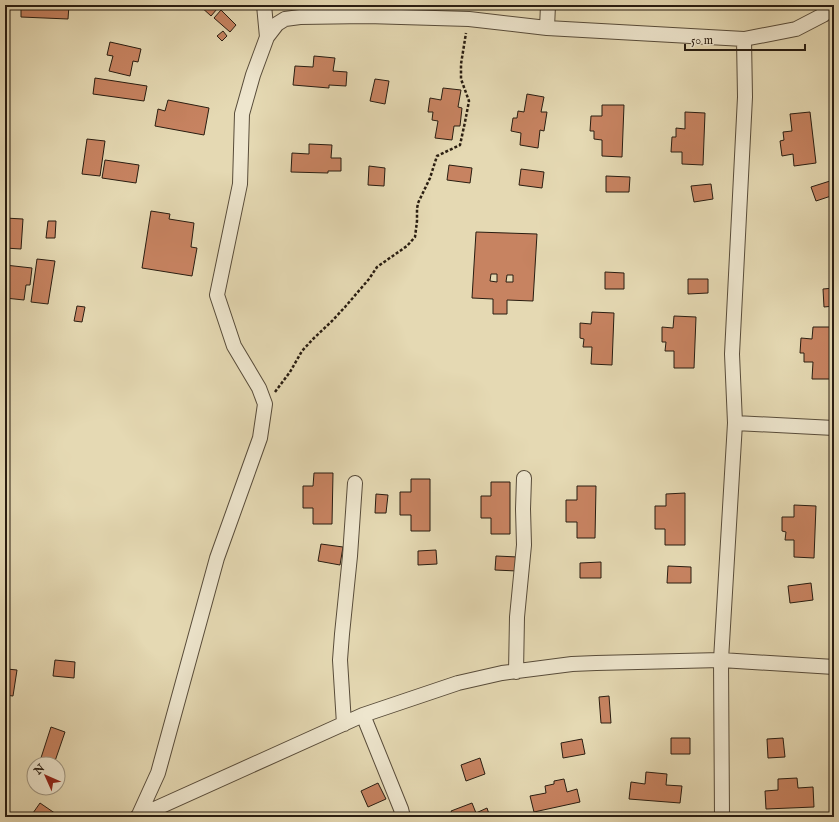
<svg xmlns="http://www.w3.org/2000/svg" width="839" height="822" font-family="'IM FELL English',serif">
<rect width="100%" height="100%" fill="#e5d9b3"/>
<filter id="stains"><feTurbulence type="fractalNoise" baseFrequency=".005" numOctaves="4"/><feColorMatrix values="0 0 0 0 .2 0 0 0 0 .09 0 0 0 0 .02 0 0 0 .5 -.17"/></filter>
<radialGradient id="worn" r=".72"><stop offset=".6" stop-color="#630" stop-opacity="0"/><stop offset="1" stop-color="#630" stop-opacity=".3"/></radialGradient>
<path fill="#c78361" stroke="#291d11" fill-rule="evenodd" d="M 21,5 L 69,5 L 68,19 L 21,17 Z
M 199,5 L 212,5 L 217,9 L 211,16 Z
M 529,5 L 541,5 L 541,7 L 529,6 Z
M 221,10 L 236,25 L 230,32 L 214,18 Z
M 223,31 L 227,36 L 222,41 L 217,36 Z
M 110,42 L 141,49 L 138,62 L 133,61 L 130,76 L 109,71 L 113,56 L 107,55 Z
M 314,56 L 335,58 L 333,71 L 347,72 L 346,86 L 329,85 L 329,88 L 293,85 L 295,66 L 313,67 Z
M 95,78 L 147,86 L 144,101 L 93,94 Z
M 375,79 L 389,81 L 385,104 L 370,101 Z
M 443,88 L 461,90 L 458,107 L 462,108 L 460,126 L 454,126 L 452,140 L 435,138 L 438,121 L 432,120 L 433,112 L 428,112 L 430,98 L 441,100 Z
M 527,94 L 544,97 L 541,112 L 547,112 L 544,131 L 540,130 L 538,148 L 520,145 L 521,133 L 511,131 L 513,118 L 517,118 L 518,111 L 524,112 Z
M 168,100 L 209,108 L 204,135 L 155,126 L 158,109 L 165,111 Z
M 602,105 L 624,105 L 622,157 L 602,156 L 602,140 L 594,139 L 594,131 L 590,131 L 591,116 L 602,116 Z
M 685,112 L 705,113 L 703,165 L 682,164 L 682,152 L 671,152 L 672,137 L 676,137 L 676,128 L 685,129 Z
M 810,112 L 816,163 L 794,166 L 793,154 L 782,156 L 780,141 L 784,140 L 783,132 L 792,131 L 790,114 Z
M 87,139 L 105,141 L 100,176 L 82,174 Z
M 309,144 L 332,145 L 331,158 L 341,158 L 341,171 L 328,171 L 328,173 L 291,172 L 292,153 L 309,154 Z
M 105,160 L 139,165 L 136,183 L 102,178 Z
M 449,165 L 472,168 L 470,183 L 447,180 Z
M 369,166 L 385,168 L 384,186 L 368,185 Z
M 521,169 L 544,172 L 542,188 L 519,185 Z
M 606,176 L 630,177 L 629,192 L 606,192 Z
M 830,181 L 834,195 L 816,201 L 811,187 Z
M 711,184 L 713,199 L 694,202 L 691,186 Z
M 151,211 L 170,214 L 169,219 L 194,223 L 191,247 L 197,248 L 192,276 L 142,268 Z
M 5,218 L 23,219 L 21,249 L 5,248 Z
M 48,221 L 56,221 L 55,238 L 46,238 Z
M 476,232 L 537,234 L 533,301 L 507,300 L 507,314 L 493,314 L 493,299 L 472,298 ZM 491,274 L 497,274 L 497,282 L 490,281 ZM 507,275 L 513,275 L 513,282 L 506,282 Z
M 37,259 L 55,261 L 48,304 L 31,302 Z
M 5,265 L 32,268 L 30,285 L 26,285 L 24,300 L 5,298 Z
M 605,272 L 624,273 L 624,289 L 605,289 Z
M 688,279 L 708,279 L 708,293 L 688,294 Z
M 834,288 L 834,306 L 824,307 L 823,289 Z
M 77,306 L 85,307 L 82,322 L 74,321 Z
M 592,312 L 614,313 L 612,365 L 591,364 L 592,347 L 583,347 L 584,339 L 580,338 L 580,323 L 591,324 Z
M 674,316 L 696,317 L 694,368 L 674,368 L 674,351 L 665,351 L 666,342 L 662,342 L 662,327 L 673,328 Z
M 813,327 L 834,327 L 833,379 L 812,379 L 813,362 L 804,362 L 804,353 L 800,353 L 801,338 L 812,339 Z
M 314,473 L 333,473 L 332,524 L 313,524 L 313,508 L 303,508 L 303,486 L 313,486 Z
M 411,479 L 430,479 L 430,531 L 411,531 L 411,515 L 400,515 L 400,492 L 411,492 Z
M 491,482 L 510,482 L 510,534 L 491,534 L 491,518 L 481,518 L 481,496 L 491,496 Z
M 577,486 L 596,486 L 595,538 L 577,538 L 577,522 L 566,522 L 566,500 L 577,500 Z
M 685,493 L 685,545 L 665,545 L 665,529 L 655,529 L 655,506 L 666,506 L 666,494 Z
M 376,494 L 388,495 L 386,513 L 375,513 Z
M 794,505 L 816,506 L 814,558 L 794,557 L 794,540 L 785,540 L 786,532 L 782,531 L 782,517 L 794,517 Z
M 321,544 L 343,547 L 340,565 L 318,561 Z
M 436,550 L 437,564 L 418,565 L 418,551 Z
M 496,556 L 518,557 L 517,571 L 495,570 Z
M 601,562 L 601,578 L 580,578 L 580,563 Z
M 668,566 L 691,567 L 691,583 L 667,583 Z
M 811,583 L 813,600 L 790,603 L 788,586 Z
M 55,660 L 75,662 L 74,678 L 53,676 Z
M 7,669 L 17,670 L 13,696 L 5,695 L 5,683 Z
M 609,696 L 611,723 L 601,723 L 599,697 Z
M 51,727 L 65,732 L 54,764 L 39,764 Z
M 671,738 L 690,738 L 690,754 L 671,754 Z
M 783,738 L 785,757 L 768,758 L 767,739 Z
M 582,739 L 585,754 L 563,758 L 561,743 Z
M 480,758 L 485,774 L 466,781 L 461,765 Z
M 646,772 L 667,774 L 666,785 L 682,786 L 680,803 L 629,799 L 631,782 L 645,784 Z
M 797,778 L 798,788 L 813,787 L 814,807 L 766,809 L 765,791 L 778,790 L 778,779 Z
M 564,779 L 567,792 L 577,789 L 580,802 L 534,812 L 530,796 L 546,793 L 545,786 L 554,784 L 554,781 Z
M 378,783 L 386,799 L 368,807 L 361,791 Z
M 40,803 L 59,816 L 58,817 L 38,817 L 33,813 Z
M 472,803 L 476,813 L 487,808 L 490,817 L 454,817 L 451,811 Z"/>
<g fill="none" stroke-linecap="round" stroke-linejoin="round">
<g stroke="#584c3a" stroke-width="16">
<path id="minor" d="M 264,5 L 267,37
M 547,28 L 548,5
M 735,423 L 834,428
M 516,672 L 517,617 L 524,545 L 523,509 L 524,478
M 363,715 L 401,809 L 403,817
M 344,724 L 340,660 L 342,634 L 350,556 L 355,483
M 137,817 L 363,715 L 458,683 L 502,673 L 572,664 L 596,663 L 721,660 L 834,667
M 138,817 L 158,773 L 217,558 L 260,438 L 265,404 L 259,388 L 234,346 L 217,295 L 240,184 L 242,114 L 253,75 L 267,37 L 277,24 L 285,19 L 300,17 L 367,16 L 469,19 L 547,28 L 744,39 L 796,29 L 823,15 L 834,5
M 722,817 L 721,660 L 735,423 L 732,354 L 745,97 L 744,39"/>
</g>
<path stroke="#291d11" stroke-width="2.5" stroke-dasharray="3 2" stroke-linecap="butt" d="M 275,392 L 290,372 L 302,351 L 313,339 L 332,321 L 345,307 L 369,279 L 377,267 L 407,246 L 415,237 L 417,221 L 417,209 L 418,203 L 430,178 L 437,156 L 460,145 L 465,122 L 469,101 L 461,79 L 461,64 L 466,33"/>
<use href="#minor" stroke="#eee6ce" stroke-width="14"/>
</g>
<rect width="839" height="822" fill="none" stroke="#e5d9b3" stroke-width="20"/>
<rect x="6" y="6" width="827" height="810" fill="none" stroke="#291d11" stroke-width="2"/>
<rect x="10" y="10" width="819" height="802" fill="none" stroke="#291d11"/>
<g transform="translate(46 776) rotate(315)"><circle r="19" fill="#eee6ce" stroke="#9f9682"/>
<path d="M0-3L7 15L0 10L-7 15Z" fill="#8f2418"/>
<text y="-6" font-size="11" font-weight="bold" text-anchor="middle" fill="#291d11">N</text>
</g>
<path d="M685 44v6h120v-6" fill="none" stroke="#291d11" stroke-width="2"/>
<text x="691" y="44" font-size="12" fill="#291d11" stroke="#eee6ce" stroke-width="3" paint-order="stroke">50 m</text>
<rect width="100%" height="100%" filter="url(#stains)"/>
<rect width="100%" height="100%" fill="url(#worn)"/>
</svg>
